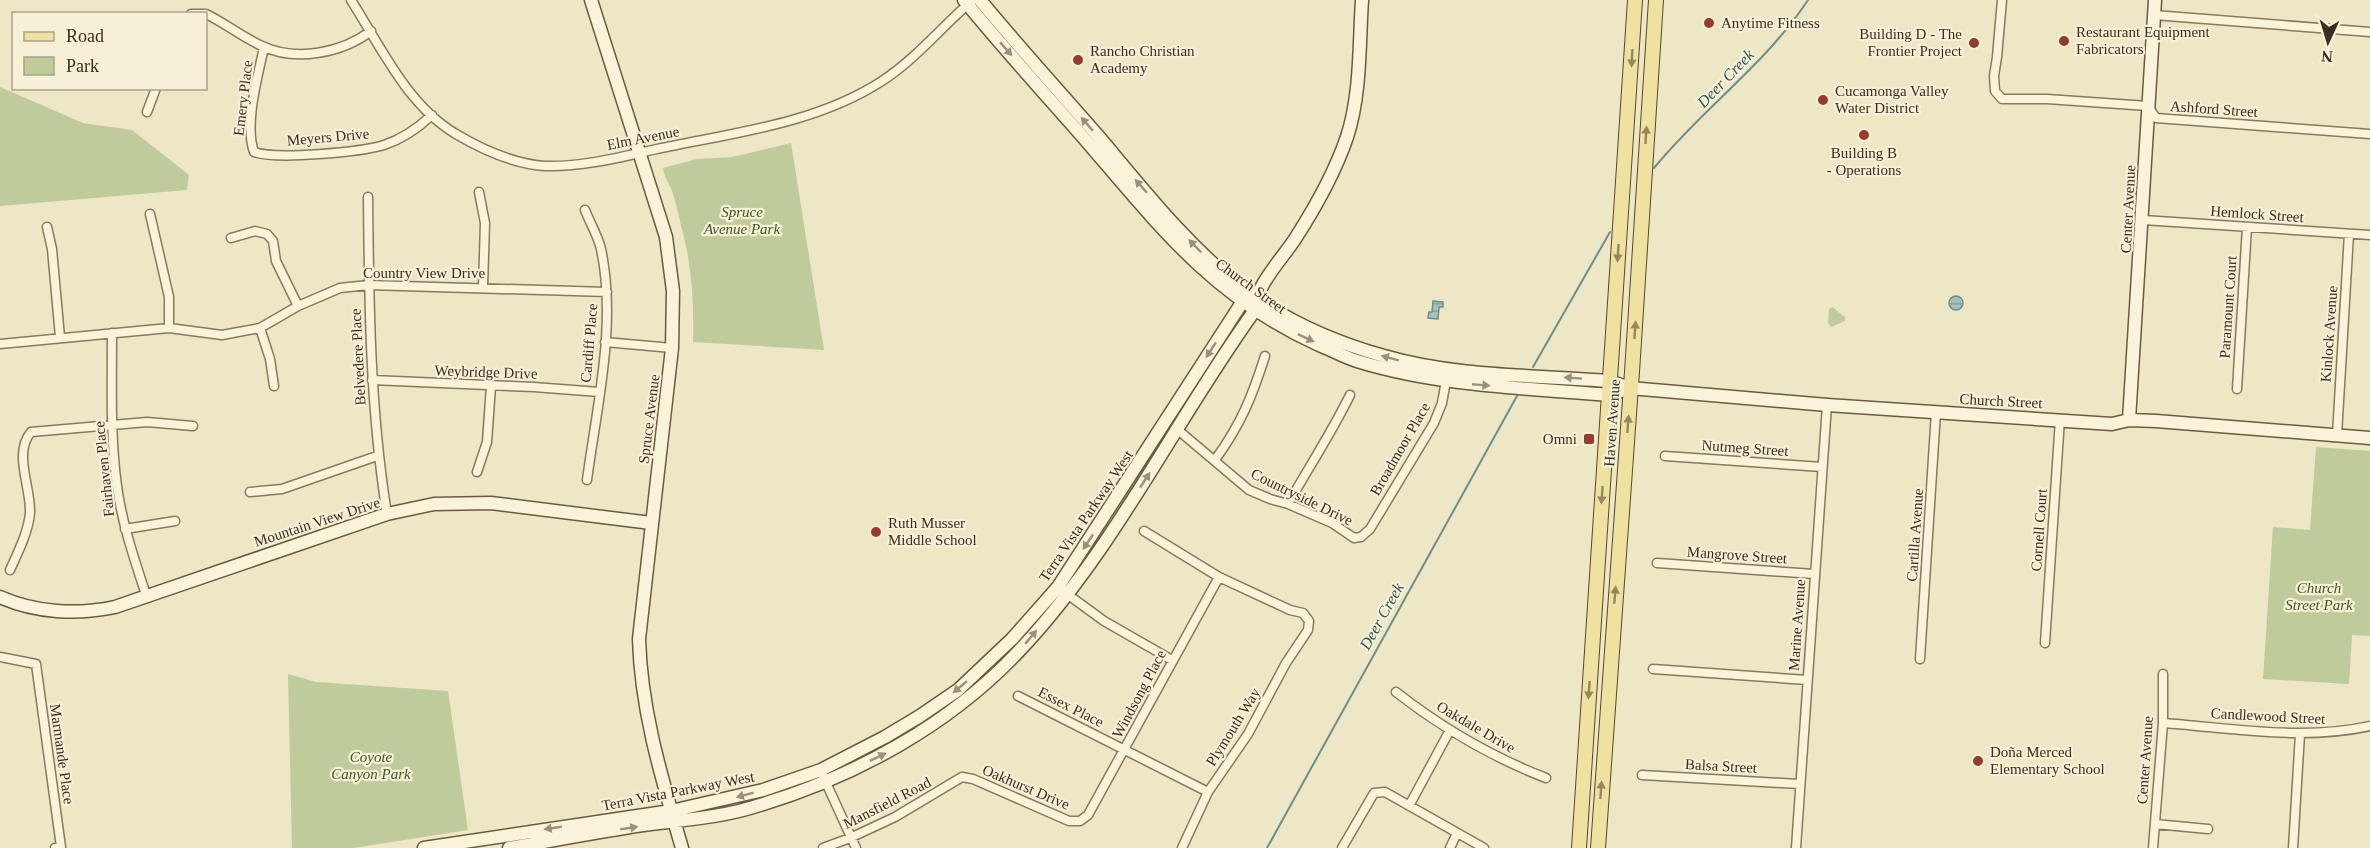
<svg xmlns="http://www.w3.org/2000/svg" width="2370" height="848" font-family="Georgia,serif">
<defs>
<pattern id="water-rules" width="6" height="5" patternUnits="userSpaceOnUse" patternTransform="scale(1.5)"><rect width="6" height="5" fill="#a7c1bd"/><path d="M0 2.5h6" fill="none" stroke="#899d99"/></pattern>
</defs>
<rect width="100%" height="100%" fill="#ede7c6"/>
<path fill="#bfcb9a" d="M 0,87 L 83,123 L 132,130 L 189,175 L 187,190 L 0,206 Z
M 791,143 L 824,350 L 693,342 C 694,303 692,264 681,226 C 679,215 676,204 673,194 C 671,185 664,178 663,168 L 697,159 L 732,157 Z
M 1832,307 L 1845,317 L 1845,321 L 1831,327 L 1828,323 L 1829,309 Z
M 2316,447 L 2370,451 L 2370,636 L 2352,635 L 2349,684 L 2263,679 L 2273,527 L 2310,530 Z
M 288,674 L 316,682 L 448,691 L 468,830 L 354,848 L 292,848 Z"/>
<path fill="url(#water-rules)" stroke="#6e8f8c" stroke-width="1.5" d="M1949 303a7 7 0 1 1 14 0a7 7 0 1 1-14 0Z
M 1433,301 L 1443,302 L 1443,307 L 1439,307 L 1438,319 L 1428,318 L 1429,312 L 1432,312 Z"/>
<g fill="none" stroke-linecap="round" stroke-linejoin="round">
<path stroke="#6e8f8c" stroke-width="2" d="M 1654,168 C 1702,109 1766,64 1808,0
M 1533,367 L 1610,232
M 1267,848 L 1517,396"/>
<g stroke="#887a5c" stroke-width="11">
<path id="street" d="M 351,0 C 381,47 407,105 456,134 C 483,150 514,164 545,166 C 583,167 621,157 657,149 C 732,133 816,124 882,81 C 916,59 942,26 973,0
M 2002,0 L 1997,57 L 1994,76 L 1995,91 L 2002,99 L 2047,99 L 2148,106 L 2156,118 L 2370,134
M 191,14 L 204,14
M 206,14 C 225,23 242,37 262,46 C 296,62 342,53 371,31
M 2154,15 L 2370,32
M 264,47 C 258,76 244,124 254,152 C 276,160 361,152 384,145 C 403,139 418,128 432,115
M 147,112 L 156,88
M 479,192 L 485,223 L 483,287
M 368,197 C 369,304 370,409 387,514
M 585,210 C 590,223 598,236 601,249 C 617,324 597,405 587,480
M 150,214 L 169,297 L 169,328
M 2143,220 L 2370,235
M 47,227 L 52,249 L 60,337
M 231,238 L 255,231 L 267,234 L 273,241 L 276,261 L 298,306
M 260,328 L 270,359 L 274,386
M 112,333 C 112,384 110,435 117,486 C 122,524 135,561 147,598
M 605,342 L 672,348
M 0,344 L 169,328 L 222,335 L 260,328 L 298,306 L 340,288 L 368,285 L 607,292
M 372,380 L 534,387 L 599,392
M 2237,389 L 2247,227
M 1178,430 L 1249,490 L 1270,499 L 1288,504 L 1332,523 L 1354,538 L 1361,537 L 1370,529 L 1434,423 L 1442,403 L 1447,375
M 2337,435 L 2349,234
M 1665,456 L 1822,467
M 1215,460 C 1241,424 1252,397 1265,356
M 477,472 L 487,442 L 491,386
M 250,492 L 282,489 L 377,456
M 1288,504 C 1309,467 1332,432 1350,395
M 125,529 L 175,521
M 1144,531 L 1219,577 L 1290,610 L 1303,613 L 1309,621 L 1308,630 L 1286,663 L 1248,734 L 1208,792 L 1182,848
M 1657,563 L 1814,574
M 10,570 C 18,552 28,533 30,513 C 31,487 13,453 31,432 L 147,422 L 193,426
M 1063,591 L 1104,621 L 1172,660
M 2045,643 L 2060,419
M 0,657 L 36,664 L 61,847 L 55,848
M 1920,659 L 1936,412
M 1653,669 L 1807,680
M 1396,692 C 1442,728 1492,757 1546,778
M 1018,696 L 1208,792
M 2163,723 C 2232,728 2302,741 2370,726
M 1642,775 L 1799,784
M 823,776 L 856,848
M 1409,806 L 1450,730
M 2155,824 L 2208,829
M 823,848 L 850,838 L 895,817 L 962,777 L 973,779 L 1069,821 L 1080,821 L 1088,815 L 1219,577
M 1342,848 L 1374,793 L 1385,792 L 1484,848
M 1450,848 L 1457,833
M 1796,848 L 1827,405
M 2153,848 L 2163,723 L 2163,674
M 2293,848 L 2300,734"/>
</g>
<g stroke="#6a5b3f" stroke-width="15">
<path id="secondary" d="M 591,0 L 666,237 L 673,291 L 672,348 L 639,639 C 641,711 662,779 682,848
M 964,0 C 1004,49 1047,96 1089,144 C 1161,228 1215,298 1319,345 C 1332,350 1344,357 1357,361 C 1438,386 1524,388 1609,395 L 1630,388
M 980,0 C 1018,46 1059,91 1099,137 C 1143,189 1187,246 1242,288 C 1284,320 1334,342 1384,356 C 1456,377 1535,375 1609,381 L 1630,388 L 1827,405 L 2112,424 L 2129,420 L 2156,421 L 2370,438
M 2129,420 L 2155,0
M 0,597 C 36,613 77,615 115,607 L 387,514 L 434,504 L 491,503 L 651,523
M 424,848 L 671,811 L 763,790 L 821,770 L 885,737 L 920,716 L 958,690 L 1012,639 L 1058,587 L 1243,301 L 1255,298
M 509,848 C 559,840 609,829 659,823 C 693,819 727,816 760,805 C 856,776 949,725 1018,652 C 1114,551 1174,422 1255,310 C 1255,286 1282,259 1295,239 C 1315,208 1335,172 1347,137 C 1361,94 1359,45 1362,0"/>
</g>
<g stroke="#564730" stroke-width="16">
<path id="primary" d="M 1579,848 L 1635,0
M 1598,848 L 1632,372 L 1656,0"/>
</g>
<use href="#street" stroke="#f8f3d9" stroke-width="8"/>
<use href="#secondary" stroke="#f8f3d9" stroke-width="12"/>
<use href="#primary" stroke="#efe1a0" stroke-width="14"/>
</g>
<defs><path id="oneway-solid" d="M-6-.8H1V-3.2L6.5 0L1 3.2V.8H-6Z" transform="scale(1.5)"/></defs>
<g fill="#98917c">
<use href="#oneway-solid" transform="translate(1006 49) rotate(49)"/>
<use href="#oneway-solid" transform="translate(1087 124) rotate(-131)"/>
<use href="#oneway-solid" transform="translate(1141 186) rotate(-131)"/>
<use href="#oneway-solid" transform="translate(1195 246) rotate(-134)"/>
<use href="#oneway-solid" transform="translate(1306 338) rotate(25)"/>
<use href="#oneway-solid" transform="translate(1211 350) rotate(123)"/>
<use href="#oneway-solid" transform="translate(1390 358) rotate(-165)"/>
<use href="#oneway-solid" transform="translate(1573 378) rotate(-176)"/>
<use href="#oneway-solid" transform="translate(1481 385) rotate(5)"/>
<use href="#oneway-solid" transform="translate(1145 480) rotate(-57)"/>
<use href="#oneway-solid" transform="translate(1088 542) rotate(124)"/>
<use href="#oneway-solid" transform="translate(1031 637) rotate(-50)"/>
<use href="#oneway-solid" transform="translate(960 687) rotate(140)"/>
<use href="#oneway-solid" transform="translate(878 757) rotate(-26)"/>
<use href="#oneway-solid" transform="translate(745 795) rotate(165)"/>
<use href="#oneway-solid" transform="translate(553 828) rotate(171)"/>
<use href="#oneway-solid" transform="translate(629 828) rotate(-9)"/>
</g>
<g fill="#948860">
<use href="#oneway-solid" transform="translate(1632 58) rotate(93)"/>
<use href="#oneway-solid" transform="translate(1646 135) rotate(-86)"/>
<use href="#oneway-solid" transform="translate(1618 253) rotate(94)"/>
<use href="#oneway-solid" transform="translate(1635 330) rotate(-86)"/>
<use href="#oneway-solid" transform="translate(1628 424) rotate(-86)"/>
<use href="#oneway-solid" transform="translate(1602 495) rotate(94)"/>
<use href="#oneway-solid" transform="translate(1615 595) rotate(-85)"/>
<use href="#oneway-solid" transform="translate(1589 690) rotate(94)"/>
<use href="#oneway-solid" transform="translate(1601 790) rotate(-86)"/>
</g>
<g fill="#963b2e" stroke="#f5f0d6" stroke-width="2">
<circle cx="1709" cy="23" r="6"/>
<circle cx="2064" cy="41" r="6"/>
<circle cx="1974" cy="43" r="6"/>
<circle cx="1078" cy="60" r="6"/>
<circle cx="1823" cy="100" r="6"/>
<circle cx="1864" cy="135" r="6"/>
<rect x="1583" y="433" width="12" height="12" rx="3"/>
<circle cx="876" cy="532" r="6"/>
<circle cx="1978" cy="761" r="6"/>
</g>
<g text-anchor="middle" stroke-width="4.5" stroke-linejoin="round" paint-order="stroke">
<g font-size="15" fill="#392f20" stroke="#f5f0d6" text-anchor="start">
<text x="1721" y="28">Anytime Fitness</text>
<text x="2076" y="37">Restaurant Equipment<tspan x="2076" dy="17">Fabricators</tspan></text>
<text x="1962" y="39" text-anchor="end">Building D - The<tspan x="1962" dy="17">Frontier Project</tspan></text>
<text x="1090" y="56">Rancho Christian<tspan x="1090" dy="17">Academy</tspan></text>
<text x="1835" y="96">Cucamonga Valley<tspan x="1835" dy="17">Water District</tspan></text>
<text x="1864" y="158" text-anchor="middle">Building B<tspan x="1864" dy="17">- Operations</tspan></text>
<text x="1577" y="444" text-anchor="end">Omni</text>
<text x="888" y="528">Ruth Musser<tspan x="888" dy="17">Middle School</tspan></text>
<text x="1990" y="757">Doña Merced<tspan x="1990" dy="17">Elementary School</tspan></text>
</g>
<g font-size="15" fill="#392f20" stroke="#f5f0d6">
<text transform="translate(243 98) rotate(-83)" y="5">Emery Place</text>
<text transform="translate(2214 109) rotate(4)" y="5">Ashford Street</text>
<text transform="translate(328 137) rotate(-5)" y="5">Meyers Drive</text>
<text transform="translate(643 138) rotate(-11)" y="5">Elm Avenue</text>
<text transform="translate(2128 209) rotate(-87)" y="5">Center Avenue</text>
<text transform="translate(2257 214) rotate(4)" y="5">Hemlock Street</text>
<text x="424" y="278">Country View Drive</text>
<text transform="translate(1251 286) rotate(36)" y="5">Church Street</text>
<text transform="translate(2228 307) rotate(-86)" y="5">Paramount Court</text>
<text transform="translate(2329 334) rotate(-86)" y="5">Kinlock Avenue</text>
<text transform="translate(589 343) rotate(-85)" y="5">Cardiff Place</text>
<text transform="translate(358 357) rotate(-93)" y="5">Belvedere Place</text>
<text transform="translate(486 372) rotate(2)" y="5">Weybridge Drive</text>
<text transform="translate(2001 401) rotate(3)" y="5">Church Street</text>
<text transform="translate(649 419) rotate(-83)" y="5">Spruce Avenue</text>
<text transform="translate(1612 423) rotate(-86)" y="5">Haven Avenue</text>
<text transform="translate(1745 448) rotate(4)" y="5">Nutmeg Street</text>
<text transform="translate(1400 449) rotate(-60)" y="5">Broadmoor Place</text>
<text transform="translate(104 469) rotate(-96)" y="5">Fairhaven Place</text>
<text transform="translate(1302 497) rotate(26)" y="5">Countryside Drive</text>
<text transform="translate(1086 516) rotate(-56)" y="5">Terra Vista Parkway West</text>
<text transform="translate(317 522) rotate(-18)" y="5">Mountain View Drive</text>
<text transform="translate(2039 530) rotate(-86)" y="5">Cornell Court</text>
<text transform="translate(1915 535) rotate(-86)" y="5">Cartilla Avenue</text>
<text transform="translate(1737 555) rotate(4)" y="5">Mangrove Street</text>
<text transform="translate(1797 625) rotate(-86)" y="5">Marine Avenue</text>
<text transform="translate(1139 694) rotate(-62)" y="5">Windsong Place</text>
<text transform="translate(1071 707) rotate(27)" y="5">Essex Place</text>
<text transform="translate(2268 716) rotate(3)" y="5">Candlewood Street</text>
<text transform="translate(1233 727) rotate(-58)" y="5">Plymouth Way</text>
<text transform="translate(1476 727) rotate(30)" y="5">Oakdale Drive</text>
<text transform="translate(62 754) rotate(82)" y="5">Marmande Place</text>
<text transform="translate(2145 760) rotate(-86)" y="5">Center Avenue</text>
<text transform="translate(1721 766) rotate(3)" y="5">Balsa Street</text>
<text transform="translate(1026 787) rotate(23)" y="5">Oakhurst Drive</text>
<text transform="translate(678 791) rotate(-11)" y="5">Terra Vista Parkway West</text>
<text transform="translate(887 803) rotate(-27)" y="5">Mansfield Road</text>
</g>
<g font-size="15" font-style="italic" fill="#435527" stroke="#f5f0d6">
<text x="742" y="217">Spruce<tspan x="742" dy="17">Avenue Park</tspan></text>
<text x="2319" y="593">Church<tspan x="2319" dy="17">Street Park</tspan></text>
<text x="371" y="762">Coyote<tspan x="371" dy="17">Canyon Park</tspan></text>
</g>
<g font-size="16" font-style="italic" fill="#2f5558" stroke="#f5f0d6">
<text transform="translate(1725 78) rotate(-46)" y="6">Deer Creek</text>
<text transform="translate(1381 616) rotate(-61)" y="6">Deer Creek</text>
</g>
</g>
<rect x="12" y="12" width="195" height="78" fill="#f5f0d6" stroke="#aaa38d" stroke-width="1.5"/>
<rect x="24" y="32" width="30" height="9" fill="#efe1a0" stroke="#aaa38d" stroke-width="1.5"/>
<text x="66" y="42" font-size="18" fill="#392f20">Road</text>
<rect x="24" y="57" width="30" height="18" fill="#bfcb9a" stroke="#aaa38d" stroke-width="1.5"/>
<text x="66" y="72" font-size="18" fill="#392f20">Park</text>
<g transform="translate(2328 42) rotate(184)" stroke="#f5f0d6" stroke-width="4.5" paint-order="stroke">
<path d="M0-4.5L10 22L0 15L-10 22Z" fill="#392f20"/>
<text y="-9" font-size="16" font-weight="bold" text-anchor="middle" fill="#392f20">N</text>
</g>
</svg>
